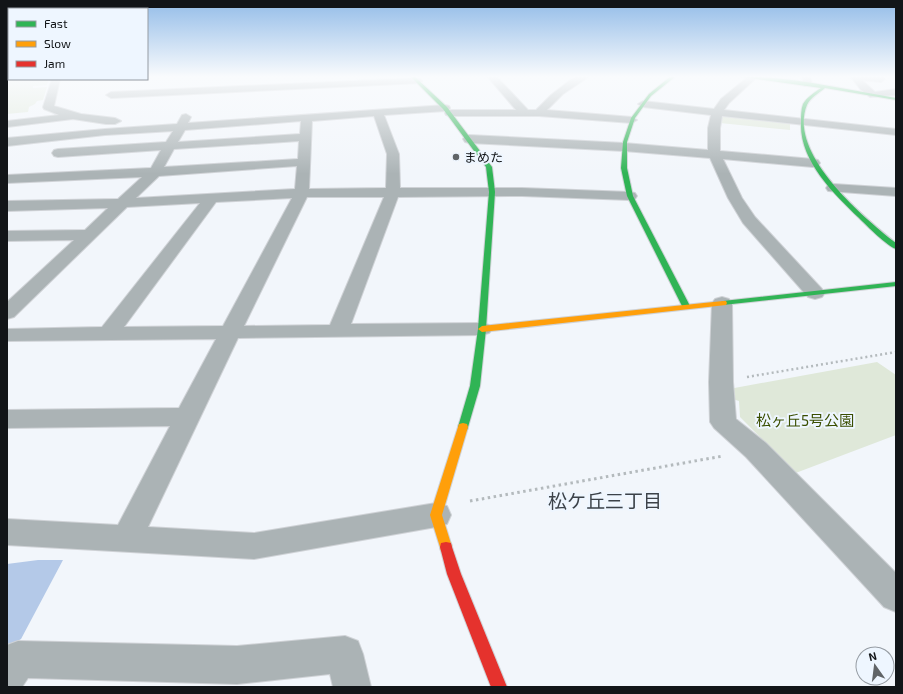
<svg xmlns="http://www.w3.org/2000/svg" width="903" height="694" font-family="'Exo 2','Noto Sans JP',sans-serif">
<rect width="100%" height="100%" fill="#f2f6fb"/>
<path fill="#dfe8d9" d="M 49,79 L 47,85 L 33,86 L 33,88 L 47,87 L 43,100 L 37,101 L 35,104 L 29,107 L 28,112 L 7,114 L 7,80 Z
M 721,115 L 790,122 L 790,130 L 720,123 Z
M 877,362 L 896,375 L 896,435 L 793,474 L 764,441 L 740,417 L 739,401 L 729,398 L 729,389 Z"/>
<path fill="#b4c9e8" d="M 38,560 L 63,560 L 21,639 L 7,647 L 7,564 Z"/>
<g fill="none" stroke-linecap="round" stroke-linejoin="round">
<g stroke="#cfd2d6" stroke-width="2">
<path id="street" d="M 487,76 L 496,76 L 528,110 L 536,110 L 551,95 L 569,81 L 578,76 L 590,76 L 563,94 L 547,110 L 632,117 L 637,120 L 632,123 L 539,116 L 450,116 L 446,115 L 445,113 L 446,111 L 384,115 L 399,154 L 400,188 L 522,188 L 630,192 L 635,193 L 637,196 L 635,199 L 630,200 L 522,196 L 398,197 L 351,324 L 482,323 L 489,325 L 493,329 L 489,333 L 482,335 L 238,338 L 148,527 L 254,533 L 436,503 L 447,506 L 451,515 L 447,524 L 436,527 L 254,559 L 7,545 L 7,519 L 118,525 L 170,426 L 7,428 L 7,410 L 179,408 L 216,339 L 7,341 L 7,329 L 102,327 L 200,203 L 127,207 L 14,317 L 7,319 L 7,302 L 74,240 L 7,241 L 7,231 L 85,230 L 108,208 L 7,211 L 7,201 L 118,199 L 142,177 L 7,183 L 7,175 L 151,168 L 161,150 L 58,157 L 54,156 L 52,153 L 54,150 L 58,149 L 166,142 L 173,131 L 105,135 L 7,146 L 7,138 L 105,129 L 177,124 L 182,115 L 186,114 L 191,117 L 188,123 L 445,105 L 449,106 L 450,108 L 449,110 L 516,110 ZM 374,116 L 387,154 L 386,188 L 309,189 L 312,121 ZM 301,121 L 300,134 L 178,142 L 185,130 ZM 299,141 L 298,159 L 164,167 L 174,149 ZM 297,166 L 295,189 L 136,198 L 159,176 ZM 307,197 L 384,197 L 330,325 L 244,326 ZM 292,198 L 223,326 L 124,327 L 216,202 Z
M 749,76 L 755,76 L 756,78 L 729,103 L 724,110 L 896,129 L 896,135 L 722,116 L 720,128 L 720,151 L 813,159 L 818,160 L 820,163 L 818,166 L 813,167 L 723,159 L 742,198 L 755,217 L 822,289 L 825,293 L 822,297 L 815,299 L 808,297 L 743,223 L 728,198 L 710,158 L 624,151 L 469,143 L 465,142 L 463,139 L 465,136 L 469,135 L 624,143 L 708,150 L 708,128 L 711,115 L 643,107 L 638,104 L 643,101 L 714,109 L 721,99 Z
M 802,76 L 810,76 L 812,84 L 810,86 L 804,86 Z
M 850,76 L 884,76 L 885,79 L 881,82 L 862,80 L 875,92 L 896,89 L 896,95 L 870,97 L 861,90 Z
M 417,78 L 420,79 L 422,81 L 420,83 L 111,98 L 106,95 L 111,92 Z
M 52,79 L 60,79 L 54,106 L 81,114 L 115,118 L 121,121 L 115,124 L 106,124 L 73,119 L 7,127 L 7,121 L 59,115 L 44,109 L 43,107 Z
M 833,184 L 896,188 L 896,196 L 828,191 L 826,188 L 828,185 Z
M 722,297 L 729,299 L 732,303 L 733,382 L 736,419 L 766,443 L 896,573 L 896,612 L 884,607 L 746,457 L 714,428 L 710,422 L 709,382 L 712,303 L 715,299 Z
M 345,636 L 358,641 L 363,654 L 371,687 L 333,687 L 330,674 L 237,684 L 28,678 L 22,687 L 7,687 L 7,645 L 18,641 L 237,646 Z"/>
</g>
<g stroke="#cfd2d6" stroke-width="2">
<path id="fast" d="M 410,76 L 414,76 L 447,107 L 492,167 L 495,192 L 486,329 L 480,386 L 468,427 L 467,430 L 459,430 L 458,427 L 470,386 L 478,329 L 489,192 L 486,167 L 443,109 Z
M 671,76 L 676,76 L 651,96 L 635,118 L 627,142 L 627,168 L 633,196 L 690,306 L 686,308 L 682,306 L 627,196 L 621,168 L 623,142 L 631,118 L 649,94 Z
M 736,76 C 790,76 844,89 896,98 L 896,100 L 825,88 C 819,93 810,98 807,105 C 787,153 863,217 896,243 L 896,249 C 887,246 867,226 859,218 C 833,193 799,160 801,122 C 801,116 801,109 803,104 C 807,97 815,92 821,88 Z
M 896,282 L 896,286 L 723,305 L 719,303 L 723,301 Z"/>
</g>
<g stroke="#cfd2d6" stroke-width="2">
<path id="slow" d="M 723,301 L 726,301 L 727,303 L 726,305 L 482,332 L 478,329 L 482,326 Z
M 463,423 L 467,424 L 468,427 L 442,515 L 452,547 L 451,551 L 446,552 L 441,551 L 440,547 L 430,515 L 458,427 L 459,424 Z"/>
</g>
<g stroke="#cfd2d6" stroke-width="2">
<path id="jam" d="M 446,542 L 451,543 L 452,547 L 461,574 L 507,687 L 491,687 L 447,574 L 440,547 L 441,543 Z"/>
</g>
<path stroke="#b4babd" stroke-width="2.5" stroke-dasharray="2 3" stroke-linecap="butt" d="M 747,377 L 896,352"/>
<path stroke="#b4babd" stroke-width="3" stroke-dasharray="2.5 3.5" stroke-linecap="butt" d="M 470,501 L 723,456"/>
<use href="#street" fill="#abb3b5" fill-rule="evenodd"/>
<use href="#fast" fill="#30b455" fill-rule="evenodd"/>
<use href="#slow" fill="#ff9f0a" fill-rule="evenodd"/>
<use href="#jam" fill="#e5322d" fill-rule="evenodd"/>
</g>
<linearGradient id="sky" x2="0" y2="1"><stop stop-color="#93bce8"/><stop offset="0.44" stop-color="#f9fbfd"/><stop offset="1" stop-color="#f9fbfd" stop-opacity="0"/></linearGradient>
<rect width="903" height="174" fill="url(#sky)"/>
<circle fill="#606467" stroke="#eef6ff" stroke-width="1.5" cx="456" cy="157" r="4"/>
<g text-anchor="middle" stroke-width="4" stroke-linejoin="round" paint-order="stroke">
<g font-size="13" fill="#121518" stroke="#eef6ff" text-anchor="start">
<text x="464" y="162">まめた</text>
</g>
<g font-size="15" fill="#3a4e00" stroke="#eef6ff">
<text x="805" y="426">松ヶ丘5号公園</text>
</g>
<g font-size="19" fill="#3c4249" stroke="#eef6ff">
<text x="605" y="508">松ケ丘三丁目</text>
</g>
</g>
<rect width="903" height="694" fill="none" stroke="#121518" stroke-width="16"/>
<rect x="8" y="8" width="140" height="72" fill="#eef6ff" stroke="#969ca3"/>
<rect x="16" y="21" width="20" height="6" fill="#30b455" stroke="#969ca3"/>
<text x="44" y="28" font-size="12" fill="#121518">Fast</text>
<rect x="16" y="41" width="20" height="6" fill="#ff9f0a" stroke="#969ca3"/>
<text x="44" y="48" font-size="12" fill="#121518">Slow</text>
<rect x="16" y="61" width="20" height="6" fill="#e5322d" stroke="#969ca3"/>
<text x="44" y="68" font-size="12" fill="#121518">Jam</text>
<g transform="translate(875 666) rotate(346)"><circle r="19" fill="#eef6ff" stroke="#969ca3"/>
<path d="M0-3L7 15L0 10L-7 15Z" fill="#606467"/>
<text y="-6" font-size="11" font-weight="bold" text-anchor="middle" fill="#121518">N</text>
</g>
</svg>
